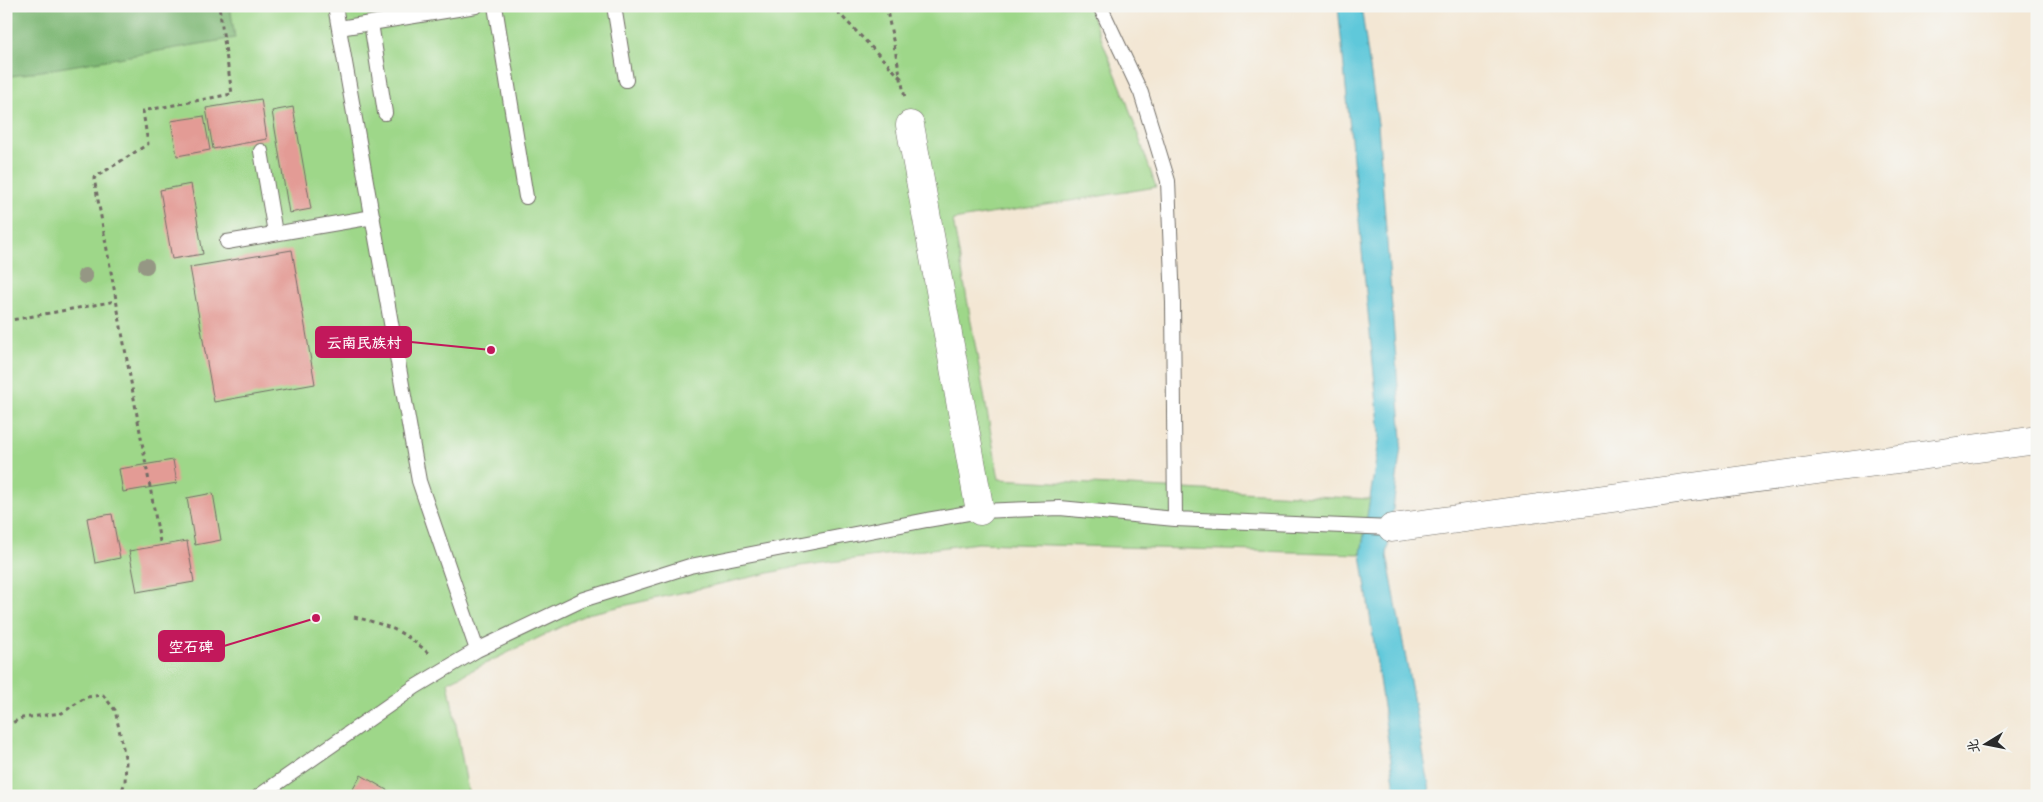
<svg xmlns="http://www.w3.org/2000/svg" width="2043" height="802" font-family="Kalam,'LXGW WenKai TC',sans-serif">
<rect width="100%" height="100%" fill="#f6f6f2"/>
<filter id="ink" filterUnits="userSpaceOnUse"><feTurbulence type="fractalNoise" baseFrequency=".02" numOctaves="2"/><feDisplacementMap in="SourceGraphic" scale="10" xChannelSelector="R" yChannelSelector="G"/><feConvolveMatrix kernelMatrix="1 2 1 2 8 2 1 2 1" color-interpolation-filters="sRGB"/></filter>
<filter id="wash" filterUnits="userSpaceOnUse"><feTurbulence type="fractalNoise" baseFrequency=".0096" numOctaves="4" result="noise"/><feDisplacementMap in="SourceGraphic" scale="20" xChannelSelector="R" yChannelSelector="G"/><feGaussianBlur stdDeviation="1.12" result="paint"/><feColorMatrix in="noise" values="0 0 0 0 0 0 0 0 0 0 0 0 0 0 0 0 0 1.4 0 .05"/><feComposite in="paint" operator="in"/></filter>
<g filter="url(#wash)">
<rect width="100%" height="100%" fill="#f3e7d4"/>
<path fill="#9ed789" stroke="#64815a" d="M 6,6 L 1088,6 L 1125,97 L 1156,187 L 953,220 L 999,479 L 1370,499 L 1361,554 L 978,543 L 800,566 L 587,614 L 448,682 L 469,796 L 6,796 Z"/>
<path fill="#7eb875" stroke="#547250" d="M 6,6 L 230,6 L 235,38 L 6,77 Z"/>
<path fill="#5fc8da" stroke="#457a82" d="M 1338,6 L 1361,6 L 1378,124 L 1402,439 L 1387,555 L 1431,796 L 1396,796 L 1361,554 L 1380,435 Z"/>
<g id="blocks">
<path fill="#e39b95" d="M 261,99 L 267,139 L 213,149 L 206,108 Z
M 293,107 L 311,209 L 289,213 L 272,111 Z
M 204,116 L 210,150 L 177,156 L 171,121 Z
M 191,184 L 203,254 L 172,259 L 160,190 Z
M 292,250 L 315,384 L 214,402 L 190,267 Z
M 173,460 L 177,483 L 123,492 L 119,469 Z
M 213,493 L 221,540 L 195,545 L 187,498 Z
M 112,514 L 120,558 L 95,563 L 87,518 Z
M 187,541 L 194,582 L 137,592 L 129,551 Z
M 361,775 L 397,796 L 349,796 Z"/>
</g>
</g>
<g filter="url(#ink)">
<use href="#blocks" fill-opacity="0" stroke="#716d66" stroke-width="1"/>
<g fill="none" stroke-linecap="round" stroke-linejoin="round">
<g stroke="#716d66" stroke-width="16">
<path id="lane" d="M 335,6 L 419,481 L 477,650
M 495,6 L 526,197
M 614,6 L 626,80
M 1100,6 L 1141,93 L 1168,181 L 1173,303 L 1175,519
M 339,28 L 371,23
M 385,113 L 371,23 L 476,6
M 261,151 L 275,233
M 227,242 L 373,217
M 259,796 L 415,687 L 477,650 L 582,600 L 690,566 L 927,520 L 980,511 L 1060,508 L 1175,519 L 1392,528"/>
</g>
<g stroke="#716d66" stroke-width="29">
<path id="street" d="M 910,125 L 980,511
M 1392,528 L 2037,440"/>
</g>
<path stroke="#716d66" stroke-width="3" stroke-dasharray="4 4" stroke-linecap="butt" d="M 832,6 L 900,77
M 886,6 L 905,98
M 6,321 L 116,301
M 160,542 L 94,178 L 148,144 L 143,111 L 232,94 L 219,6
M 354,617 C 384,624 405,631 428,653
M 6,726 L 22,718 L 62,713 L 86,697 L 103,695 L 115,710 L 126,762 L 125,782 L 120,796
M 6,788 L 23,796"/>
<use href="#lane" stroke="#fff" stroke-width="14"/>
<use href="#street" stroke="#fff" stroke-width="28"/>
</g>
<g fill="#959784">
<circle cx="146" cy="266" r="8"/>
<circle cx="85" cy="276" r="8"/>
</g>
</g>
<path fill="none" stroke="#c2185b" stroke-width="2" d="M491 350L411 342M316 618L224 646"/>
<g fill="#c2185b" stroke="#f6f6f2" stroke-width="2">
<circle cx="491" cy="350" r="5"/>
<circle cx="316" cy="618" r="5"/>
</g>
<g fill="#c2185b" stroke="#c2185b" stroke-width="2">
<rect x="316" y="327" width="95" height="30" rx="5"/>
<rect x="159" y="631" width="65" height="30" rx="5"/>
</g>
<g font-size="15" text-anchor="middle" font-weight="bold" fill="#fff">
<text x="364" y="348">云南民族村</text>
<text x="191" y="652">空石碑</text>
</g>
<rect width="2043" height="802" fill="none" stroke="#f6f6f2" stroke-width="25"/>
<g transform="translate(1986 744) rotate(260)" stroke="#f6f6f2" stroke-width="4" paint-order="stroke">
<path d="M0-4L9 19L0 12L-9 19Z" fill="#2b2b2b"/>
<text y="-8" font-size="14" font-weight="bold" text-anchor="middle" fill="#2b2b2b">北</text>
</g>
</svg>
